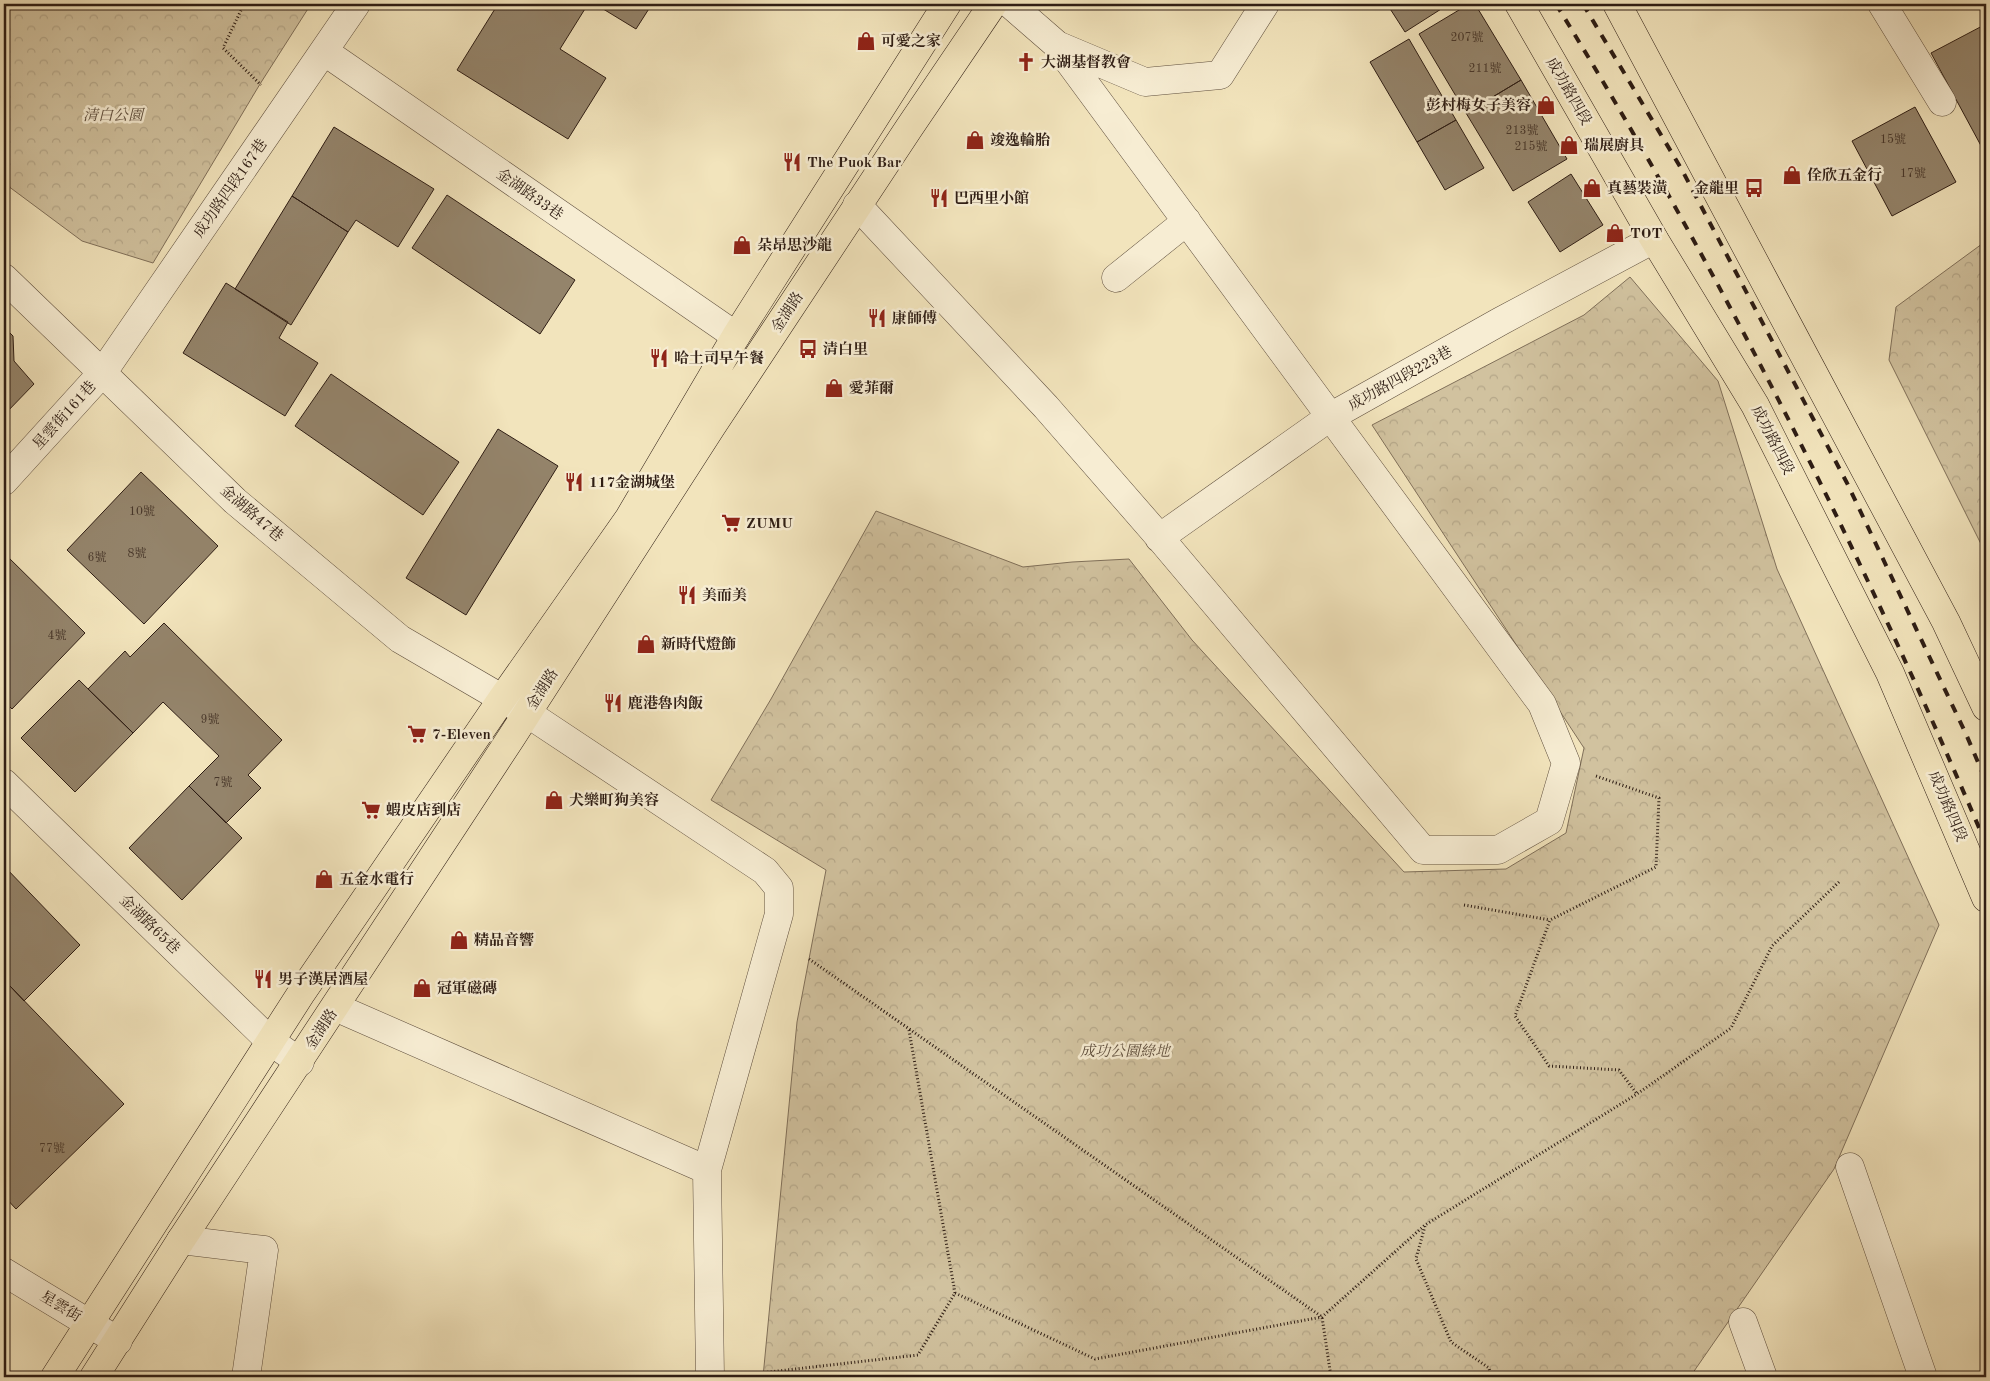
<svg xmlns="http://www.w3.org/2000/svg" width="1990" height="1381" font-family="'Old Standard TT','Noto Serif TC',serif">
<defs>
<pattern id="forest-crowns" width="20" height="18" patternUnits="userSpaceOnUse" patternTransform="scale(1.25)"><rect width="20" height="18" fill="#d1c29f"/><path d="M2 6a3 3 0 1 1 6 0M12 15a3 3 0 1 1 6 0" fill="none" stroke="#b4a688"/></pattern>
</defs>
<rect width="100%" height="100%" fill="#f2e4bc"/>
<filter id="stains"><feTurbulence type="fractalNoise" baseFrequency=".004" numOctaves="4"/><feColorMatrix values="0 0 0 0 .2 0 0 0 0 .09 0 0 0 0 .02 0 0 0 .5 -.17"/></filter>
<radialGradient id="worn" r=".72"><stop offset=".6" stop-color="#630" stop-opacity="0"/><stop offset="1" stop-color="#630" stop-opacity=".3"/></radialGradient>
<path fill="url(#forest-crowns)" stroke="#80705a" d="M 4,4 L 311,4 L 260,84 L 153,263 L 82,241 L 4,183 Z
M 1986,241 L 1986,554 L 1889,360 L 1896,307 Z
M 1630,277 L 1718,381 L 1777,569 L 1939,925 L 1834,1169 L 1690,1377 L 763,1377 L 797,1022 L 826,870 L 711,800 L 771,699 L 876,511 L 1023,567 L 1072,562 L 1129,559 L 1192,640 L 1404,872 L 1506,869 L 1566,833 L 1584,748 L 1372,425 L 1584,315 Z"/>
<path fill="#94846b" stroke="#2e1d14" d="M 498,4 L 588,4 L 560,49 L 606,78 L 568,139 L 457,70 Z
M 595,4 L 652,4 L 636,29 Z
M 1387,4 L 1449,4 L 1405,32 Z
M 1469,4 L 1475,4 L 1521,80 L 1466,113 L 1419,34 Z
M 1986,24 L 1986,155 L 1931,53 Z
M 1409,39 L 1456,120 L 1417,142 L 1370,62 Z
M 1521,80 L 1567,159 L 1513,191 L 1466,113 Z
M 1915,107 L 1956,182 L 1892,216 L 1852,141 Z
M 1456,120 L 1484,168 L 1445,190 L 1417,142 Z
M 334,127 L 434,189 L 398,247 L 356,220 L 348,232 L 292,196 Z
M 1571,174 L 1603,225 L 1560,252 L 1528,202 Z
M 447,195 L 575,280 L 540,334 L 412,248 Z
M 292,196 L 348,232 L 291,325 L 235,289 Z
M 226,283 L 288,322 L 279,338 L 318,363 L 285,416 L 183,353 Z
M 4,327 L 13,336 L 14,361 L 34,384 L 4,415 Z
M 331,374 L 459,462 L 423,515 L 295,426 Z
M 498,429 L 558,466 L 466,615 L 406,578 Z
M 141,472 L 218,546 L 144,624 L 67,550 Z
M 6,555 L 85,633 L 12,709 L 4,701 L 4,557 Z
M 164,623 L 282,740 L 248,775 L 261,788 L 226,823 L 189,786 L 219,756 L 163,702 L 133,733 L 88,689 L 125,651 L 130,657 Z
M 79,680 L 133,733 L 75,792 L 21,738 Z
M 189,786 L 242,838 L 182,900 L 129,848 Z
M 4,866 L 80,945 L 24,1001 L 10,986 L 4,992 Z
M 10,986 L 124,1104 L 16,1209 L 4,1196 L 4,992 Z"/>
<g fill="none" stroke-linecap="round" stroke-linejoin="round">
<g stroke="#5f4f3e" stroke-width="29">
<path id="minor" d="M 1882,4 L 1942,102
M 1057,45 L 1145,82 L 1220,75 L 1265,4
M 325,52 L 736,336
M 857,205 L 1046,407 L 1154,531 L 1423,850 L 1498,850 L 1549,821 L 1566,763 L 1542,704 L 1056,44 L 1010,4
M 4,278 L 235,501 L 400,639 L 527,713 L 765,871 L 779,888 L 779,914 L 707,1170 L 335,1007
M 1116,278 L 1187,221
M 4,481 L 103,372 L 356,4
M 1159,538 L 1330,417 L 1501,321 L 1654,239
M 4,783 L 270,1041 L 300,1062
M 1850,1167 L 1923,1377
M 707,1170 L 710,1377
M 181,1240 L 264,1250 L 246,1377
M 4,1272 L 118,1341
M 1743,1322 L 1763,1377"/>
</g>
<g stroke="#2e1d14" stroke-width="29">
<path id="major" d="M 1519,4 L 1654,239 L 1755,405 L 1890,673 L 1986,898
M 1617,4 L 1946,622 L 1986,707
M 55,1377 L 302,992 L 502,699 L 629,518 L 736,336 L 947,4
M 94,1377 L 181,1240 L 511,738 L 712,426 L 909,128 L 993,4"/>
</g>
<path stroke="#2e1d14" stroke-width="3" stroke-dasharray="1 2.5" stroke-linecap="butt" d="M 244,4 L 223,48 L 261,85
M 1596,776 L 1659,798 L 1656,867 L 1550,920 L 1515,1016 L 1549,1066 L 1619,1070 L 1637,1094
M 1464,905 L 1550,920
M 809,959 L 1322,1317 L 1331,1377
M 909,1030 L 955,1293
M 1425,1226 L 1416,1259 L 1451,1342 L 1489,1368 L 1491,1377
M 743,1375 L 918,1355 L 955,1293 L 1095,1359 L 1322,1317 L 1425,1225 L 1637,1094 L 1731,1028 L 1772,946 L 1840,881"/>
<use href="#minor" stroke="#f7edd3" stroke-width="28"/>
<use href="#major" stroke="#f2e4bc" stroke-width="28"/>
<path stroke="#2e1d14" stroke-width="4" stroke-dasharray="9 9" stroke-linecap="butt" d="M 1556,4 C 1721,272 1863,555 1986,844
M 1583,4 L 1682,170 L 1847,483 L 1966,734 L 1986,781"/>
</g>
<defs>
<g id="shop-bare" transform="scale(1.5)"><path d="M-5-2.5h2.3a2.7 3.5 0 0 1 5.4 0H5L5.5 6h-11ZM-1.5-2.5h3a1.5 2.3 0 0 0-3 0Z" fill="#8f2418" stroke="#f7edd3" stroke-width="2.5" paint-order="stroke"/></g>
<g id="church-bare" transform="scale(1.5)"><path d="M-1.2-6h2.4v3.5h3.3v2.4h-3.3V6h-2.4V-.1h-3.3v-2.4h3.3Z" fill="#8f2418" stroke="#f7edd3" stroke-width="2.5" paint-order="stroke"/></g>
<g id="restaurant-bare" transform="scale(1.5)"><path d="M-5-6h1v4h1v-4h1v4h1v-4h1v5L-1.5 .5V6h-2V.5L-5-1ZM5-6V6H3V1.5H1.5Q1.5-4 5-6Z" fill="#8f2418" stroke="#f7edd3" stroke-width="2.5" paint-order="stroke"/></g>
<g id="bus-bare" transform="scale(1.5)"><path d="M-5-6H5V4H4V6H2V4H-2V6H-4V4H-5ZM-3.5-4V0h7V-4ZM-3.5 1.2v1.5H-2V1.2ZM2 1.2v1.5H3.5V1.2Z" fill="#8f2418" stroke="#f7edd3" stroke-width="2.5" paint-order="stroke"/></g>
<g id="supermarket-bare" transform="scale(1.5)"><path d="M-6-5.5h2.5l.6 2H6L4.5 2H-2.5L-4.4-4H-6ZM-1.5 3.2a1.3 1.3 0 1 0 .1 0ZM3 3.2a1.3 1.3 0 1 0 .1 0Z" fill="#8f2418" stroke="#f7edd3" stroke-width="2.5" paint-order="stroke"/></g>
</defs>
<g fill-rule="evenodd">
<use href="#shop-bare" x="866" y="41"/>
<use href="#church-bare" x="1026" y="62"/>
<use href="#shop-bare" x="1546" y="105"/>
<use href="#shop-bare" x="975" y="140"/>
<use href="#shop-bare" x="1569" y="145"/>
<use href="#restaurant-bare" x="792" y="162"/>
<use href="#shop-bare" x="1792" y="175"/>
<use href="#shop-bare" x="1592" y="188"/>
<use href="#bus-bare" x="1754" y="188"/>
<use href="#restaurant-bare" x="939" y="198"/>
<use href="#shop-bare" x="1615" y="233"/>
<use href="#shop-bare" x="742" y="245"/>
<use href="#restaurant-bare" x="877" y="318"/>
<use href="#bus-bare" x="808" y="349"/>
<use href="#restaurant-bare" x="659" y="358"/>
<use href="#shop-bare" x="834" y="388"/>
<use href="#restaurant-bare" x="574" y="482"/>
<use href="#supermarket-bare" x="731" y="523"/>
<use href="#restaurant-bare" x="687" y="595"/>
<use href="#shop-bare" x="646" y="644"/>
<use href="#restaurant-bare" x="613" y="703"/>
<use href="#supermarket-bare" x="417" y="734"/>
<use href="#shop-bare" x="554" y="800"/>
<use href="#supermarket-bare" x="371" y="810"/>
<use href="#shop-bare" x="324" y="879"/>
<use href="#shop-bare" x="459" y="940"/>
<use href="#restaurant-bare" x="263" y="979"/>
<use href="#shop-bare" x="422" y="988"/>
</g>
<g text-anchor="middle" stroke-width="5" stroke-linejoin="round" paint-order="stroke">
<g font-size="12" fill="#48372a">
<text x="1467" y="41">207號</text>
<text x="1485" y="72">211號</text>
<text x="1522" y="134">213號</text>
<text x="1893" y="143">15號</text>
<text x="1531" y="150">215號</text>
<text x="1913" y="177">17號</text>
<text x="142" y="515">10號</text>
<text x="137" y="557">8號</text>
<text x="97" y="561">6號</text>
<text x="57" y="639">4號</text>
<text x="210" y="723">9號</text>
<text x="223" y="786">7號</text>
<text x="52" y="1152">77號</text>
</g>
<g font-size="15" font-weight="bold" fill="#2e1d14" stroke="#f7edd3" text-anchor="start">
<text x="881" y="46">可愛之家</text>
<text x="1041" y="67">大湖基督教會</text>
<text x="1531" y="110" text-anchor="end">彭村梅女子美容</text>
<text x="990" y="145">竣逸輪胎</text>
<text x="1584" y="150">瑞展廚具</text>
<text x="807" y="167">The Puok Bar</text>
<text x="1807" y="180">佺欣五金行</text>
<text x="1607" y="193">真藝裝潢</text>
<text x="1739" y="193" text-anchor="end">金龍里</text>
<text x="954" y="203">巴西里小館</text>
<text x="1630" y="238">TOT</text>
<text x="757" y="250">朵昂思沙龍</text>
<text x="892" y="323">康師傅</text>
<text x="823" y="354">清白里</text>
<text x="674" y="363">哈土司早午餐</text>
<text x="849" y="393">愛菲爾</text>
<text x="589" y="487">117金湖城堡</text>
<text x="746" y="528">ZUMU</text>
<text x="702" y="600">美而美</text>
<text x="661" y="649">新時代燈飾</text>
<text x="628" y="708">鹿港魯肉飯</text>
<text x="432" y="739">7-Eleven</text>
<text x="569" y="805">犬樂町狗美容</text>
<text x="386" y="815">蝦皮店到店</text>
<text x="339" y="884">五金水電行</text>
<text x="474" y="945">精品音響</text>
<text x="278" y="984">男子漢居酒屋</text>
<text x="437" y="993">冠軍磁磚</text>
</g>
<g font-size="15" fill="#2e1d14" stroke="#f7edd3">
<text transform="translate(1569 91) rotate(60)" y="5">成功路四段</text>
<text transform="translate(230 188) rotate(-55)" y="5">成功路四段167巷</text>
<text transform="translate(530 194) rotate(35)" y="5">金湖路33巷</text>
<text transform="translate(787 312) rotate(-57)" y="5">金湖路</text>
<text transform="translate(1400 378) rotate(-29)" y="5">成功路四段223巷</text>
<text transform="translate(64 415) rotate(-48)" y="5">星雲街161巷</text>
<text transform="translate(1773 440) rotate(63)" y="5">成功路四段</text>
<text transform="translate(252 513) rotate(41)" y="5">金湖路47巷</text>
<text transform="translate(542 689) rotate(-58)" y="5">金湖路</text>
<text transform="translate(1948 806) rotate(67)" y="5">成功路四段</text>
<text transform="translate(150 924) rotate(44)" y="5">金湖路65巷</text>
<text transform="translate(321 1029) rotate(-57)" y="5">金湖路</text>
<text transform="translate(61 1306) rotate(31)" y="5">星雲街</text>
</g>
<g font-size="15" font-style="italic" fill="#5f4f3e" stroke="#f7edd3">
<text x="113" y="120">清白公園</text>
<text x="1125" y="1056">成功公園綠地</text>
</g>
</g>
<rect width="1990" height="1381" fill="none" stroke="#f2e4bc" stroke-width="20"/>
<rect x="5" y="5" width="1980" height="1371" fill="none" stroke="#2e1d14" stroke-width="2.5"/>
<rect x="10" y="10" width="1970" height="1361" fill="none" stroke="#2e1d14"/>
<rect width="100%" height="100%" filter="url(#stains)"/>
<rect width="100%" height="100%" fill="url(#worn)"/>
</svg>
